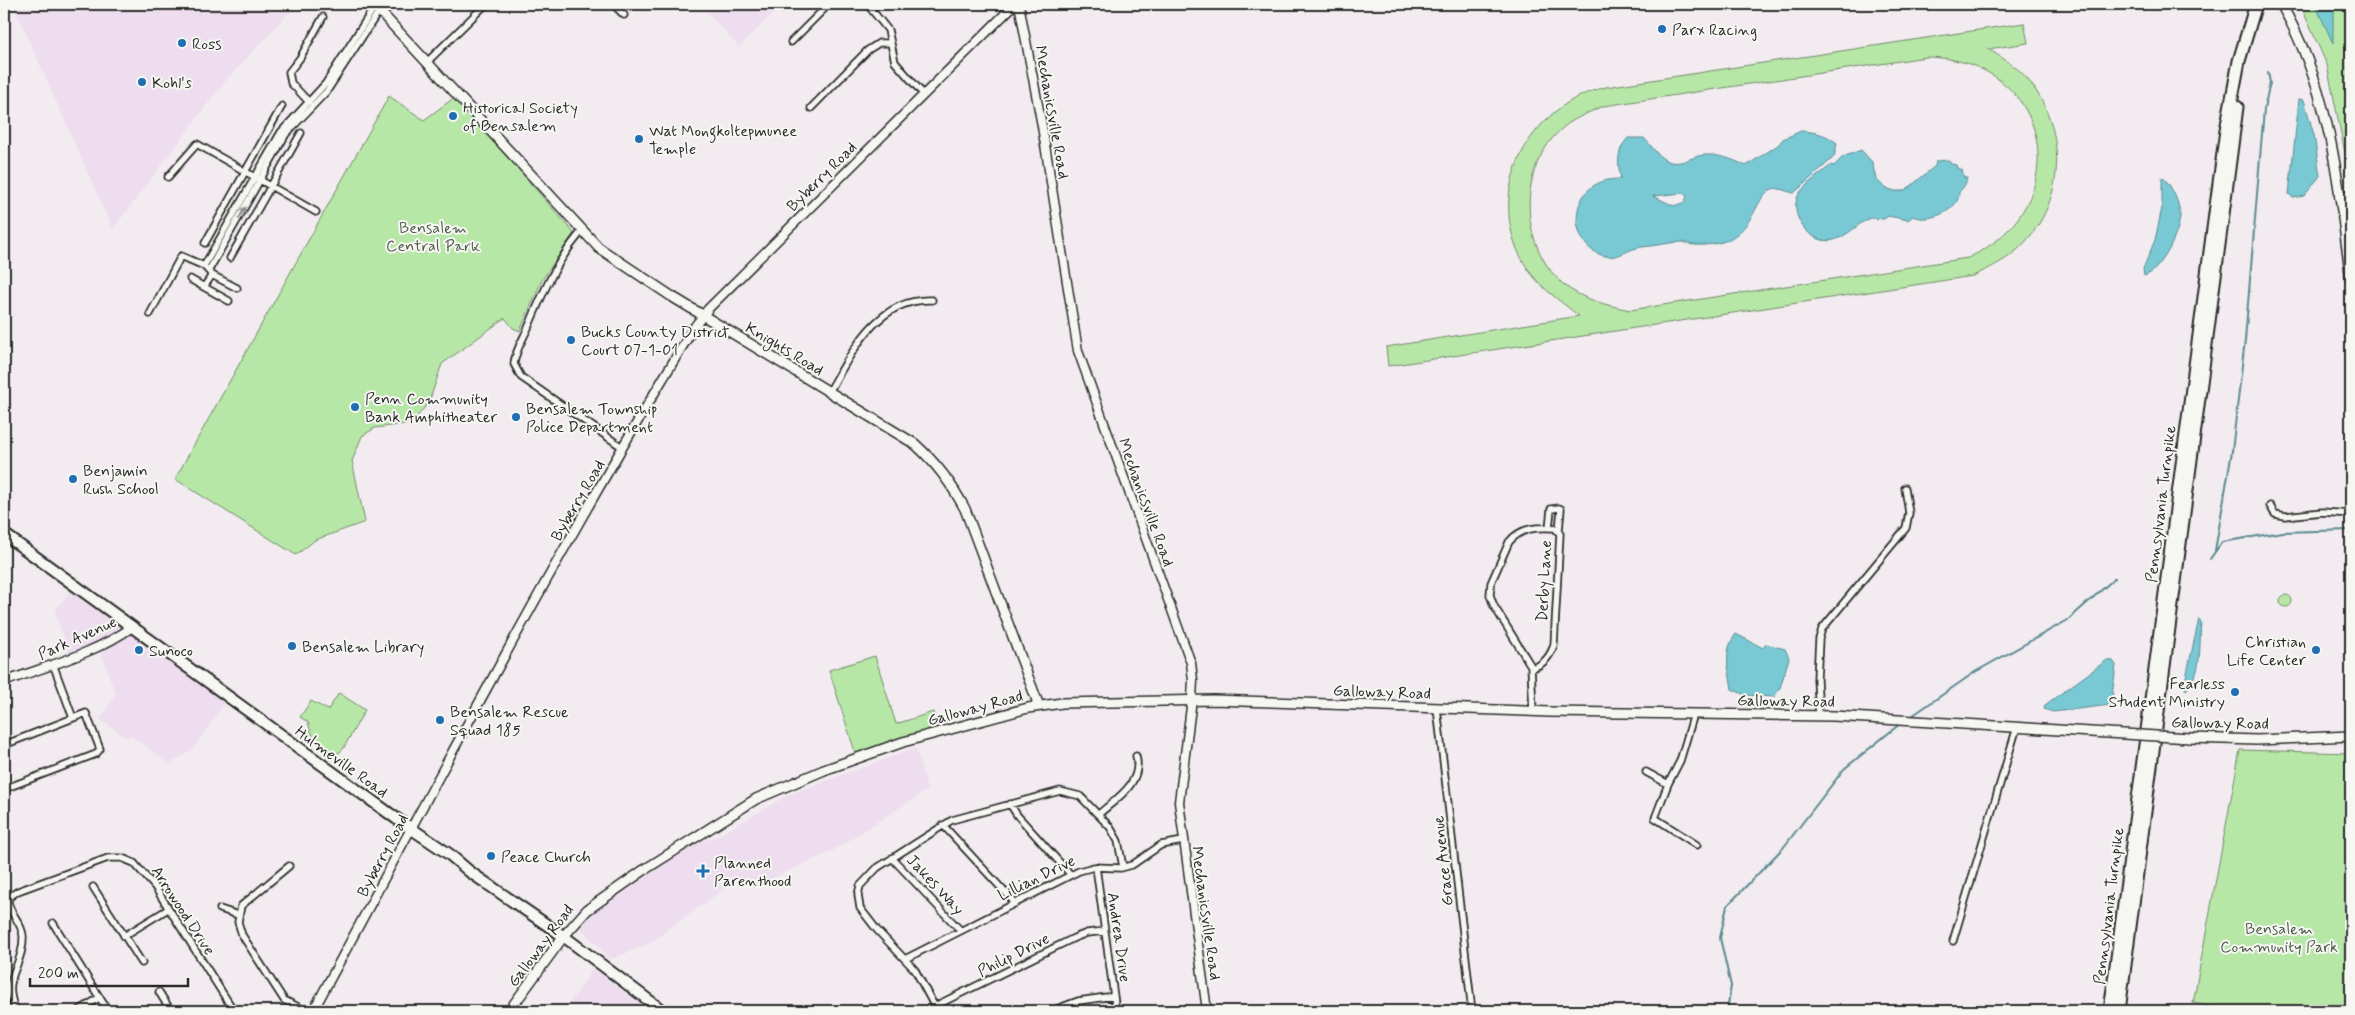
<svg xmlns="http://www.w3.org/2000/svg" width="2355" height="1015" font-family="Mynerve,sans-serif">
<rect width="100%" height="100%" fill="#f2ebf0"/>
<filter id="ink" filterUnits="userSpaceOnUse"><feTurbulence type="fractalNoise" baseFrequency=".02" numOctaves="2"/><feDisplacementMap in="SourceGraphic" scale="10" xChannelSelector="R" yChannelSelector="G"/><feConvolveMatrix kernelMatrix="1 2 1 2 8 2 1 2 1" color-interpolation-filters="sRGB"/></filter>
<g filter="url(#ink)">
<path fill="#edddee" d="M 13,4 L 297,4 L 221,86 L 113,229 Z
M 700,4 L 783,4 L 739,47 Z
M 70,590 L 182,672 L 226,701 L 193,749 L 170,764 L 130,735 L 127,738 L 100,719 L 116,695 L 97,642 L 69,653 L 55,612 Z
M 916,748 L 927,790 L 832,851 L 755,886 L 739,878 L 648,944 L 611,959 L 580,927 L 590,916 L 619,893 L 700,842 L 720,835 L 788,795 Z
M 593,969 L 650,1011 L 564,1011 Z"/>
<path fill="#b7e7a7" stroke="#718969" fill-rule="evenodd" d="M 2300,4 L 2351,4 L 2351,182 L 2327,65 Z
M 2024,23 L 2028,43 L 1988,49 C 2001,57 2014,65 2025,76 C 2069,127 2068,205 2016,251 C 2003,262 1988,269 1973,276 L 1388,366 L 1386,347 L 1579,316 C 1558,299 1538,287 1524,263 C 1483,193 1529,104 1606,87 ZM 1926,57 C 2052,58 2080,206 1968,258 L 1630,310 C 1607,305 1582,300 1563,284 C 1517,243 1517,160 1569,123 C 1580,116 1592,111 1604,106 Z
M 389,96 L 424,120 L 455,97 L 574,233 L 542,280 L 520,331 L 513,328 L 505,318 L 442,364 L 429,402 L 412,423 L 375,428 L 362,436 L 352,461 L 365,522 L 315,540 L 296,555 L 175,479 Z
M2280 601a6 6 0 1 1 12 0a6 6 0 1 1-12 0Z
M 875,656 L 896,724 L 933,712 L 940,731 L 857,758 L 829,670 Z
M 339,693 L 365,710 L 343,749 L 339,753 L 329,753 C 318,745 311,736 308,722 L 300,717 L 311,701 L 328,710 Z
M 2240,750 L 2351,753 L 2351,1011 L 2234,1011 L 2193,1003 Z"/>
<path fill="#79c9d4" stroke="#5a8a90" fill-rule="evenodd" d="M 2315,4 L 2336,4 L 2333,18 L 2333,43 Z
M 2299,99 L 2304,100 L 2314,135 L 2320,176 L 2304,196 L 2293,198 L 2289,194 Z
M 1801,131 C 1815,132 1826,134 1837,143 L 1834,157 L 1794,193 C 1788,192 1778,187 1772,189 C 1762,192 1756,211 1750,219 C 1744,229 1735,237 1725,241 C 1718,244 1702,246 1695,245 C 1691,245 1687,243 1683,242 C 1670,242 1655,246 1642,247 C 1629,248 1619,259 1605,256 C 1566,248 1565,177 1621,179 C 1617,164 1617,149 1628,138 L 1644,138 C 1652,146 1659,159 1670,162 C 1684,165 1693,155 1705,155 C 1718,154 1735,160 1746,166 L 1778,145 L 1783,139 ZM 1683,193 L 1687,196 L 1685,202 L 1674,206 L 1653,196 Z
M 1861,150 L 1872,162 L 1876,179 L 1885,188 L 1895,191 L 1903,191 L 1911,186 L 1935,166 L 1936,161 L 1948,160 L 1951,164 L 1956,165 L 1957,168 L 1962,170 L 1964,178 L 1967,178 C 1966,185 1962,189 1959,192 C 1960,212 1926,223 1913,216 L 1908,220 L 1888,216 L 1884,219 L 1870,218 C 1857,224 1848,236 1834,240 C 1810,246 1787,214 1799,194 C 1804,185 1823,172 1831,165 L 1834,166 L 1843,157 Z
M 2162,177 C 2171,183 2180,204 2180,215 C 2180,232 2161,272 2144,276 L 2143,269 L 2155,240 L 2162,208 Z
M 2199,619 L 2201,622 C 2199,642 2203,676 2186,690 L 2184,686 Z
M 1736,634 L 1763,648 L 1766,644 L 1785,649 L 1789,658 L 1780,688 L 1774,697 L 1745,695 L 1732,689 C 1729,668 1722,652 1736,634 Z
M 2107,660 L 2113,661 L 2116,665 L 2111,705 L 2053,712 L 2044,709 L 2045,705 Z"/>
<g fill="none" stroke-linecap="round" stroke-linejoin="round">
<path stroke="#5a8a90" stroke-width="2" d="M 2230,4 L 2231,6
M 2215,551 L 2232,451 L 2245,340 L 2264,109 L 2270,83 L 2268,72
M 2210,559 L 2222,542 L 2282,532 L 2351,530
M 1909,718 L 1975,672 L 2068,620 L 2115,578
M 1727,1011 L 1731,986 L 1720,938 L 1727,906 L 1783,848 L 1844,769 L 1901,723"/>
<g stroke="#2b2b2b" stroke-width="9">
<path id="minor" d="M 613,4 L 624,15
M 867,4 L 888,30 L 895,62 L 924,95
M 791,42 L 829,4
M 427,62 L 486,4
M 309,102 L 291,83 L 289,72 L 300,58 L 323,17
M 811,108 L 868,50 L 879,43 L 891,43
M 168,177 L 197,144 L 316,212
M 582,231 C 557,260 543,292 528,328 C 523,339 515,351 514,364 L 521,377 L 622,447
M 205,243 L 282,106
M 230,258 L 301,133
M 204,266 L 281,132 L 326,83 L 375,6
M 209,270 L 286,134 L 327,91 L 379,11
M 212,275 L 204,287 L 229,301
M 190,279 L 204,287
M 150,314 L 181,256 L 204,266 L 212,275 L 237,288
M 829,392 C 852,352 878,297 932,300
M 2270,506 L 2275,514 L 2285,516 L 2322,512 L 2351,514
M 1549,528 L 1551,509 L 1559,508 L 1561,509 L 1559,531
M 53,664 L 73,718
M 1532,668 C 1543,665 1550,657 1554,645 L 1560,534 L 1555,528 C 1538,527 1521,527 1509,542 L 1491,583 L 1490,595 L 1494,606 L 1531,666 L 1533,711
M 1437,708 L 1472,1011
M 1694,714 L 1680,761 L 1668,784 L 1655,818 L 1697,845
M 1819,716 L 1817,679 L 1819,639 L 1822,629 L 1906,528 L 1909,513 L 1905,488
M 4,745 L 86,713 L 100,749 L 96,754 L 4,789
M 1646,772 L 1668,784
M 1010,804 L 1017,815 L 1071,875
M 1099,814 C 1117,798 1143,783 1136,756
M 943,825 L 1015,903
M 892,858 L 960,930
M 289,866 L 241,906 L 238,922 L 242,935 L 284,1000 L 307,1011
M 1096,867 L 1116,1011
M 93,887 L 142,963
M 8,898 L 18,891 L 108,858 L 122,858 L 134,863 L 155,887 L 234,1011
M 8,898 C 6,910 22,921 23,936 C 24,967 0,977 16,1011
M 220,909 L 238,915
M 53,923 L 108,1011
M 124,936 L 168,909
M 1953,941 L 2017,727
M 905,959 L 1079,871 L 1094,867 L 1121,868 L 1132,865 L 1161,845 L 1183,841
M 159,992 L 171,1011
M 935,1006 L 1074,938 L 1087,933 L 1105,931
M 78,1011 L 99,998
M 937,1011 L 915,970 L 877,930 L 860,908 L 858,895 L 860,886 L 877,868 L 952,820 L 1060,791 L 1080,796 L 1110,827 L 1118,841 L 1123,867
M 1051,1011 L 1078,1001 L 1114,996"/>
</g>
<g stroke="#2b2b2b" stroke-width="11">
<path id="tertiary" d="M 1019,4 L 1042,126 L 1078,351 L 1191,663 L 1193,680 L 1192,699 L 1179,802 L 1207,1011
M 2339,196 L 2351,194
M 4,682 C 46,666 95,654 132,627
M 313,1011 C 437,781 558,549 695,326 L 708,309 L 1015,4"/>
</g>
<g stroke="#2b2b2b" stroke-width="12">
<path id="secondary" d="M 373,4 L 599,248 L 671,296 L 915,444 C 937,464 951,483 965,509 L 1039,706
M 2281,4 C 2331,91 2338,182 2351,280
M 2190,738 L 2257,740 L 2351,736
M 509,1011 L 563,937 L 587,910 L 644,870 L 756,799 L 824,770 L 903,742 L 1028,708 L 1062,703 L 1214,700 L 1550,712 L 1834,716 L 2107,733"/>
</g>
<g stroke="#2b2b2b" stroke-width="14">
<path id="primary" d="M 4,534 L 397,819 L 449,854 L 470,872 L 566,938 L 663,1011"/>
</g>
<g stroke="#2b2b2b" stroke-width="15">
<path id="motorway" d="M 2110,1011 L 2226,130 L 2239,61 L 2256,4
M 2119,1011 L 2237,107"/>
</g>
<use href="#minor" stroke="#f6f6f2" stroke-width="5.5"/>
<use href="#tertiary" stroke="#f6f6f2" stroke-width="8"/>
<use href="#secondary" stroke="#f6f6f2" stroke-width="9"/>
<use href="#primary" stroke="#f6f6f2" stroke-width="10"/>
<use href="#motorway" stroke="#f6f6f2" stroke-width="11"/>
<g stroke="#2b2b2b" stroke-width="12" stroke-linecap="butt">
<path id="secondary-bridge" d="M 2107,733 L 2190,738"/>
</g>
<use href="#secondary-bridge" stroke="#f6f6f2" stroke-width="9"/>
</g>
<defs><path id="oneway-solid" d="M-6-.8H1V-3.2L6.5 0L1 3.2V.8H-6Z" transform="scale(1.25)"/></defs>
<use fill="#90908e" href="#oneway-solid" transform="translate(242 213) rotate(-60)"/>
</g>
<g fill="#1f6fb2" stroke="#f6f6f2" stroke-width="2">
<circle cx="1662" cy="29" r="5"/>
<circle cx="182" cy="43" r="5"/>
<circle cx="142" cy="82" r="5"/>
<circle cx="453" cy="116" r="5"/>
<circle cx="639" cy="139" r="5"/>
<circle cx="571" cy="340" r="5"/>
<circle cx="355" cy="407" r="5"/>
<circle cx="516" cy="417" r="5"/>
<circle cx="73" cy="479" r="5"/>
<circle cx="292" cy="646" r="5"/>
<circle cx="139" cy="650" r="5"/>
<circle cx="2316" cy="650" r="5"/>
<circle cx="2235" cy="692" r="5"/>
<circle cx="440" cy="720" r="5"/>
<circle cx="491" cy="856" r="5"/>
<path d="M700.5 863.5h5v5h5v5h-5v5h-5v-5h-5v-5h5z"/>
</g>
<g text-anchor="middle" stroke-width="4" stroke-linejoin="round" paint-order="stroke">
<g font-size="16" fill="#2b2b2b" stroke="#f6f6f2" text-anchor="start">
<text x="1672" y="35">Parx Racing</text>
<text x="192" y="49">Ross</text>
<text x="152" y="88">Kohl's</text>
<text x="463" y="113">Historical Society<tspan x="463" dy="18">of Bensalem</tspan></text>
<text x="649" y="136">Wat Mongkoltepmunee<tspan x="649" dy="18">Temple</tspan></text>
<text x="581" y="337">Bucks County District<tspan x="581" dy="18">Court 07-1-01</tspan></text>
<text x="365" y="404">Penn Community<tspan x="365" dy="18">Bank Amphitheater</tspan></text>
<text x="526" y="414">Bensalem Township<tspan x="526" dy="18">Police Department</tspan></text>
<text x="83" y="476">Benjamin<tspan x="83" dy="18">Rush School</tspan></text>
<text x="2306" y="647" text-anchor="end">Christian<tspan x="2306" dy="18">Life Center</tspan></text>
<text x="302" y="652">Bensalem Library</text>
<text x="149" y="656">Sunoco</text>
<text x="2225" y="689" text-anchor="end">Fearless<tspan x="2225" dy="18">Student Ministry</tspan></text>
<text x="450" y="717">Bensalem Rescue<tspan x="450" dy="18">Squad 185</tspan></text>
<text x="501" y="862">Peace Church</text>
<text x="714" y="868">Planned<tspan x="714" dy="18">Parenthood</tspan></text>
</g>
<g font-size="16" fill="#2b2b2b" stroke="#f6f6f2">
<text transform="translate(1053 112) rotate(80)" y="6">Mechanicsville Road</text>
<text transform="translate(821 176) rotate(-45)" y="6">Byberry Road</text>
<text transform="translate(785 348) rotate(31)" y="6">Knights Road</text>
<text transform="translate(577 500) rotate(-60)" y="6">Byberry Road</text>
<text transform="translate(1147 502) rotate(70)" y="6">Mechanicsville Road</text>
<text transform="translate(2160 504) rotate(-83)" y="6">Pennsylvania Turnpike</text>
<text transform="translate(1543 581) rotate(-87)" y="6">Derby Lane</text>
<text transform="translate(77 637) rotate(-24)" y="6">Park Avenue</text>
<text transform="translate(1382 691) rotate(2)" y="6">Galloway Road</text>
<text transform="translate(1786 700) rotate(1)" y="6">Galloway Road</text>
<text transform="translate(975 707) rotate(-15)" y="6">Galloway Road</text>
<text transform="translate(2220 722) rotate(1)" y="6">Galloway Road</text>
<text transform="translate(342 761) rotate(36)" y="6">Hulmeville Road</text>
<text transform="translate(382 855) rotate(-62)" y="6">Byberry Road</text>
<text transform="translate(1442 861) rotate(-96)" y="6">Grace Avenue</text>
<text transform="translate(1036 877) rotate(-26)" y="6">Lillian Drive</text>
<text transform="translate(936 884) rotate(47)" y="6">Jakes Way</text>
<text transform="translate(2108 906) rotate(-83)" y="6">Pennsylvania Turnpike</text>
<text transform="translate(184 910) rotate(57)" y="6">Arrowood Drive</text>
<text transform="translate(1207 913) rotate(82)" y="6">Mechanicsville Road</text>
<text transform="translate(1120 937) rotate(82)" y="6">Andrea Drive</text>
<text transform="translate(540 945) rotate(-53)" y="6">Galloway Road</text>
<text transform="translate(1013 954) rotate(-27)" y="6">Philip Drive</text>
</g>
<g font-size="16" fill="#4e5a4a" stroke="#f6f6f2">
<text x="433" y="233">Bensalem<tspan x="433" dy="18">Central Park</tspan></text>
<text x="2279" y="934">Bensalem<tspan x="2279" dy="18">Community Park</tspan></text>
</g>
</g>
<rect width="2355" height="1015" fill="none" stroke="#f6f6f2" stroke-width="20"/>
<rect x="10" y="10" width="2335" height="995" fill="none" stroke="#2b2b2b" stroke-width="2" filter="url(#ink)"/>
<path d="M30 978v8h158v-8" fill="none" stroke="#2b2b2b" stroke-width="2.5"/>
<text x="38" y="978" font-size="15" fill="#2b2b2b" stroke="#f6f6f2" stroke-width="4" paint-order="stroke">200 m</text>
</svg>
